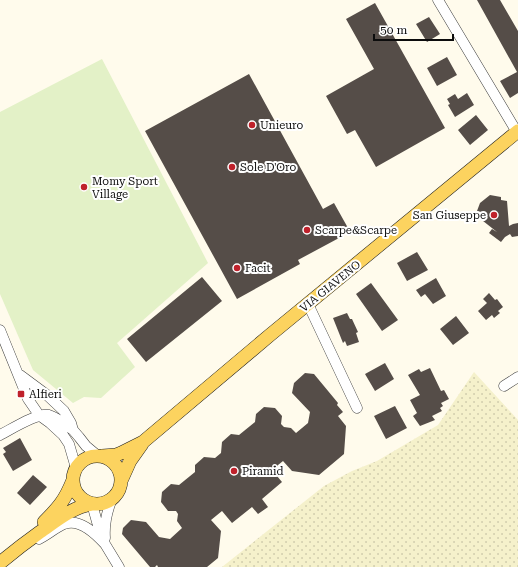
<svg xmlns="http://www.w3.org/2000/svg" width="518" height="567" font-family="'Roboto Serif',serif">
<defs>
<pattern id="farmland-dots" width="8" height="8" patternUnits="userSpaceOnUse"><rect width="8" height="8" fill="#f5f1cb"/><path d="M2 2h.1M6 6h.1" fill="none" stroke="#d1cdad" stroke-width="1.8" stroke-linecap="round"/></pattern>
</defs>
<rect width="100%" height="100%" fill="#fffbec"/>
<path fill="url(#farmland-dots)" d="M 474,372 L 518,420 L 518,567 L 222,567 L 324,486 L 352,471 L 377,461 L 438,425 Z"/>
<path fill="#e3f1c7" d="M 102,59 L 208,263 L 117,343 L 135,367 L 101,398 L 84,397 L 73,403 L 33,370 L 0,294 L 0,112 Z"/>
<path fill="#554d48" d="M 477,0 L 500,0 L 518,31 L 518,93 L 510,98 L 500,81 L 517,72 Z
M 375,3 L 445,128 L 376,167 L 355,130 L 347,134 L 326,96 L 374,69 L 346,19 Z
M 429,17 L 440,34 L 427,42 L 416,24 Z
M 447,57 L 457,75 L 437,86 L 427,68 Z
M 249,74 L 323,209 L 334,203 L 348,228 L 337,234 L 339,238 L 298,260 L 300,264 L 237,299 L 145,131 Z
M 467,93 L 474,105 L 455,117 L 448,105 L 450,104 L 447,99 L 455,94 L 458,99 Z
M 476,115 L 488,130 L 470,145 L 458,130 Z
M 490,195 L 501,197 L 501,200 L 507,201 L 509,226 L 513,224 L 518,223 L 518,236 L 512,237 L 510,234 L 505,237 L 501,242 L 489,233 L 492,229 L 497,232 L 478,217 L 481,212 L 477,211 L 480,203 Z
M 417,252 L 428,270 L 407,281 L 397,263 Z
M 202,277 L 222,301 L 146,362 L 127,339 Z
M 436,278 L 446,296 L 433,304 L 425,294 L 421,297 L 416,290 Z
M 371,283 L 398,320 L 382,331 L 356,294 Z
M 489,293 L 495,300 L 497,299 L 503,307 L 498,311 L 500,313 L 494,318 L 492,315 L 486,320 L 478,311 L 487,303 L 483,299 Z
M 347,313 L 350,319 L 352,319 L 358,332 L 356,333 L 359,342 L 347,346 L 345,341 L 343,343 L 333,318 Z
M 456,316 L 469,333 L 453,345 L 440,329 Z
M 385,363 L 394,379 L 375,391 L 365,374 Z
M 430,368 L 441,391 L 444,390 L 449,399 L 441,403 L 443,406 L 440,408 L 442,411 L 432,416 L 435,420 L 420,426 L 413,416 L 417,413 L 410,400 L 420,395 L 408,375 L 419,369 L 421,372 Z
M 305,373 L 314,374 L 338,403 L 337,405 L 343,412 L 338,416 L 346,426 L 344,454 L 319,475 L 292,471 L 283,461 L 272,470 L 282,482 L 262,499 L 268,507 L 258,514 L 252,507 L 232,523 L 222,511 L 211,520 L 221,531 L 218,558 L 207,567 L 158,567 L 157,565 L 155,567 L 150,567 L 122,534 L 123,528 L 131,520 L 146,522 L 159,537 L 170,539 L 182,528 L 177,521 L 178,514 L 176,511 L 168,511 L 161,502 L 162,492 L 171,484 L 179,485 L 195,472 L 195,465 L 204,457 L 215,458 L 221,453 L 222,442 L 231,434 L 239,435 L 255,422 L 256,414 L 264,407 L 275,408 L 282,416 L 281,424 L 284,427 L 291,428 L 296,433 L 308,423 L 310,412 L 292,393 L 294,383 Z
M 395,406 L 407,428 L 386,439 L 374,416 Z
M 20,438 L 32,460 L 13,471 L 3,454 L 6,452 L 3,448 Z
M 33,475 L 47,487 L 30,505 L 17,493 Z"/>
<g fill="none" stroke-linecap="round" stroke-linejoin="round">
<g stroke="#3f3f3f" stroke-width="11">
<path id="minor" d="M 438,0 L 518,134
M 308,304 L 357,408
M 0,330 L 28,399 L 39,415 L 50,423 L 63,435 L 69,444 L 76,468
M 20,375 L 47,395 L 64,411 L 71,423 L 73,430 L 79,437 L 86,446 L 98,456
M 504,386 L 518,377
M 0,435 C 12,429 36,413 49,415 C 57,417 67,426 73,430
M 92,504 L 97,522 L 105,544 L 119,567
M 105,538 C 104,524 107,511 112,499
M 39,539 C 47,535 55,528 64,524 C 79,518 96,534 105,544"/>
</g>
<g stroke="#1d1d1d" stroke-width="14">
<path id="major" d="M73 480a24 24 0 1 1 48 0a24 24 0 1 1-48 0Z
M 102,456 L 116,455 L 121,453 L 143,442 L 270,335 L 518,131
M 121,481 L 130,461 L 142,444
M 44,522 C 59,507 65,500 73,480
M 0,563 C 13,552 26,542 40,532 C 56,521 72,507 92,504"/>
</g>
<use href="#minor" stroke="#fff" stroke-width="10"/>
<use href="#major" stroke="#fcd35f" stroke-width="13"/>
</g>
<g fill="#bf212b" stroke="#fff" stroke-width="1.5">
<circle cx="252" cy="125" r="4"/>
<circle cx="232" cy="167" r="4"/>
<circle cx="84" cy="187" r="4"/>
<circle cx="494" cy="215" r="4"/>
<circle cx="307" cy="230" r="4"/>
<circle cx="237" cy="268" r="4"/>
<rect x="17" y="390" width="8" height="8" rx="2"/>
<circle cx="234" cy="471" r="4"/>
</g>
<g text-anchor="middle" stroke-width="4" stroke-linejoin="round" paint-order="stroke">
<g font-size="11" fill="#0c0c0c" stroke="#fff" text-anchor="start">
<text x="260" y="129">Unieuro</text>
<text x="240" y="171">Sole D'Oro</text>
<text x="92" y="185">Momy Sport<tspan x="92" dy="13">Village</tspan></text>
<text x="486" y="219" text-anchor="end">San Giuseppe</text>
<text x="315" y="234">Scarpe&amp;Scarpe</text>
<text x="245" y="272">Facit</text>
<text x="29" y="398">Alfieri</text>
<text x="242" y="475">Piramid</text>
</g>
<g font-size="11" fill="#0c0c0c" stroke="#fff">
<text transform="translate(330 286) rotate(-39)" y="4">VIA GIAVENO</text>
</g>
</g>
<path d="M374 34v6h79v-6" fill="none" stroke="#0c0c0c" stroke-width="2"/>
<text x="380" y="34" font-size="12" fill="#0c0c0c" stroke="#ffffff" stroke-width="3" paint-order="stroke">50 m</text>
</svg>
